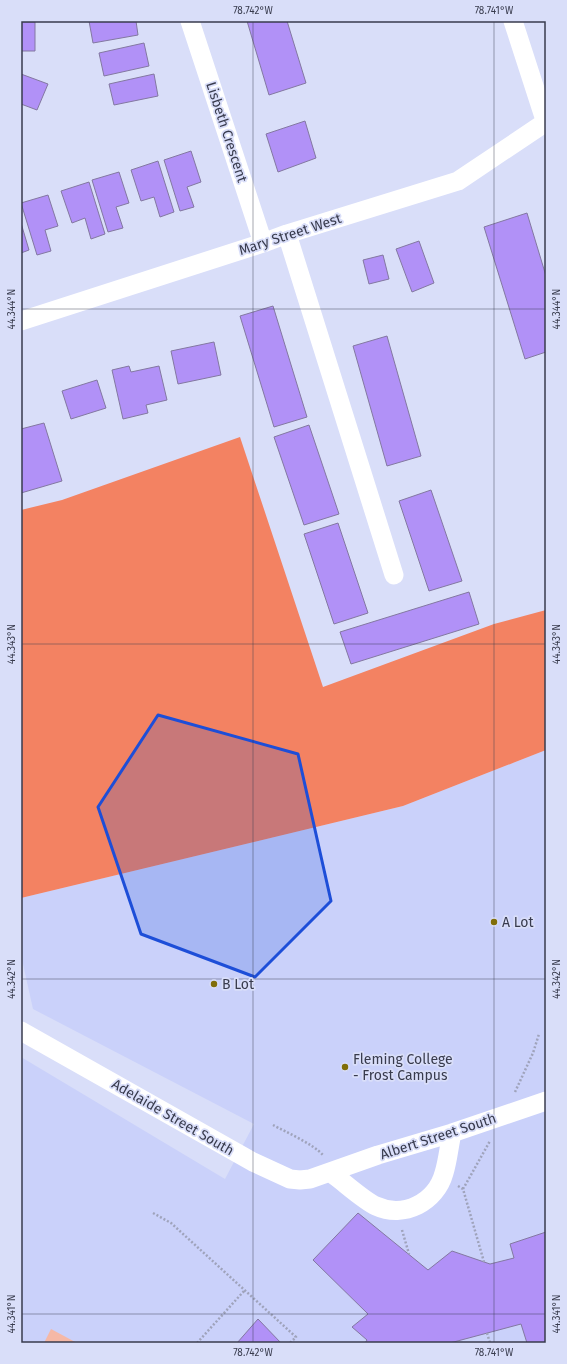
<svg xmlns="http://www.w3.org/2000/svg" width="567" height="1364" font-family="'Fira Sans',sans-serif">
<rect width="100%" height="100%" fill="#d9def9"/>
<path fill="#cad1fa" d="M 546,750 L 546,1343 L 21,1343 L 21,1057 L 225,1179 L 254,1124 L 33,1009 L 21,955 L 21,898 L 403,806 Z"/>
<path fill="#f5b8a6" d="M 51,1329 L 77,1343 L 44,1343 Z"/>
<path fill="#f38262" d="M 240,437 L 323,687 L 494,624 L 546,610 L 546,750 L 403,806 L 21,898 L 21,510 L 62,500 Z"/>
<path fill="#b191f7" stroke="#8378a1" d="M 89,21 L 136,21 L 138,35 L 93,43 Z
M 247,21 L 287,21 L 306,83 L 269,95 Z
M 21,22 L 35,22 L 35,51 L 21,51 Z
M 144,43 L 149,66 L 104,76 L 99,53 Z
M 21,74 L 48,84 L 37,110 L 21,104 Z
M 154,74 L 158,96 L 114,105 L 109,84 Z
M 305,121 L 316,158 L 278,172 L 266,134 Z
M 191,151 L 201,182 L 187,187 L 194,207 L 180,211 L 164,160 Z
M 158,161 L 174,212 L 160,217 L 154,197 L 141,201 L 131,170 Z
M 119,172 L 129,203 L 116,207 L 123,228 L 108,232 L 92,180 Z
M 89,182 L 105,234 L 91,239 L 85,218 L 72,223 L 61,191 Z
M 48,195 L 58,226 L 45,230 L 51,251 L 37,255 L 21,203 Z
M 527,213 L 546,276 L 546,352 L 525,359 L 484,227 Z
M 21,223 L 29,250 L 21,253 Z
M 419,241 L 434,283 L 412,292 L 396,249 Z
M 383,255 L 389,279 L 369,284 L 363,260 Z
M 273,306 L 307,417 L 274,427 L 240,316 Z
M 387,336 L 421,456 L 387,466 L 353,346 Z
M 214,342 L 221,375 L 178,384 L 171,351 Z
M 129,366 L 131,372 L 159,366 L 167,400 L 146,405 L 148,413 L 123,419 L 112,370 Z
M 97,380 L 106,408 L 71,419 L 62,391 Z
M 44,423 L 62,481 L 21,493 L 21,429 Z
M 309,425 L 339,514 L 304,525 L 274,437 Z
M 431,490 L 462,581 L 429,591 L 399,501 Z
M 338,523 L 368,613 L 334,624 L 304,534 Z
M 469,592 L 479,624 L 351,664 L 340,632 Z
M 358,1213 L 428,1270 L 452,1251 L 490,1264 L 514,1258 L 510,1244 L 546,1232 L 546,1343 L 527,1343 L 521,1324 L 450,1343 L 365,1343 L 367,1340 L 352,1327 L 368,1314 L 313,1260 Z
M 258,1319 L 281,1343 L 237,1343 Z"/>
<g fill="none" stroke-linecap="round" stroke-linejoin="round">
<path stroke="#9fa3bb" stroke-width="2.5" stroke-dasharray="2 2" stroke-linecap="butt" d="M 515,1092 L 533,1053 L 539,1034
M 273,1125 C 286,1132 313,1144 323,1155
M 458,1186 L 463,1189 L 484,1262
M 463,1189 L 490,1141
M 153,1213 L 171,1223 L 296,1337 L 290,1343
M 402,1230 L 409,1254
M 487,1333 L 490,1343
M 197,1343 L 244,1291"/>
<path stroke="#fff" stroke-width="19" d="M 190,21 L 263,243
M 513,21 L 546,123
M 287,234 L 394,575
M 21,321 L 263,243 L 287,234 L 458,181 L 546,122
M 21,1031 L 253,1162 L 290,1179 L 300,1180 L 310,1179 L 378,1155 L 452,1133 L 546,1101
M 331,1173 C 344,1182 363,1200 376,1206 C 404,1219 436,1202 444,1173 C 448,1160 449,1146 452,1133"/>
</g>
<path fill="#1d4ed8" fill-opacity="0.2" stroke="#1d4ed8" stroke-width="3" stroke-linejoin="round" d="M 158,715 L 298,754 L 331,901 L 255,977 L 141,934 L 98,807 Z"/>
<path fill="none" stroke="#383b4d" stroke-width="1" stroke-opacity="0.45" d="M 253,21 L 253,1343M 494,21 L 494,1343M 21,309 L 546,309M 21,644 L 546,644M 21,979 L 546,979M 21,1314 L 546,1314"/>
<g fill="#806d08" stroke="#d9def9" stroke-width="1.5">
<circle cx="494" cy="922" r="4"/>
<circle cx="214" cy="984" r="4"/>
<circle cx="345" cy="1067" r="4"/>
</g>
<g text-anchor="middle" stroke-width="3.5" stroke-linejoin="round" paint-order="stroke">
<g font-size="14" fill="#383b4d" stroke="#d9def9">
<text transform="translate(227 132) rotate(72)" y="5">Lisbeth Crescent</text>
<text transform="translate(290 234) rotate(-18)" y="5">Mary Street West</text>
<text transform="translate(173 1117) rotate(30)" y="5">Adelaide Street South</text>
<text transform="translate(438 1136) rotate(-18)" y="5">Albert Street South</text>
</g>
<g font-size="14" fill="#383b4d" stroke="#d9def9" text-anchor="start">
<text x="502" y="927">A Lot</text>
<text x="222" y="989">B Lot</text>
<text x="353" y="1064">Fleming College<tspan x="353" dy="16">- Frost Campus</tspan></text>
</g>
</g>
<rect width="567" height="1364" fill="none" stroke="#d9def9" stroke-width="44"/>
<rect x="22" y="22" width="523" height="1320" fill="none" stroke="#383b4d" stroke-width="1.5"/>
<g font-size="10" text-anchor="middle" fill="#383b4d">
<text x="253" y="14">78.742°W</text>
<text x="494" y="14">78.741°W</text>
<text transform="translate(11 309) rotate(-90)" y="4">44.344°N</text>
<text transform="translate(556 309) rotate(-90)" y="4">44.344°N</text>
<text transform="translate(11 644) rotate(-90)" y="4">44.343°N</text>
<text transform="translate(556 644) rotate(-90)" y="4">44.343°N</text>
<text transform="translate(11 979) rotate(-90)" y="4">44.342°N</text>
<text transform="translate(556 979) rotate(-90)" y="4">44.342°N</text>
<text transform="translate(11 1314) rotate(-90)" y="4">44.341°N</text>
<text transform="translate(556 1314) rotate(-90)" y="4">44.341°N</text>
<text x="253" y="1356">78.742°W</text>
<text x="494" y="1356">78.741°W</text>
</g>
</svg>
